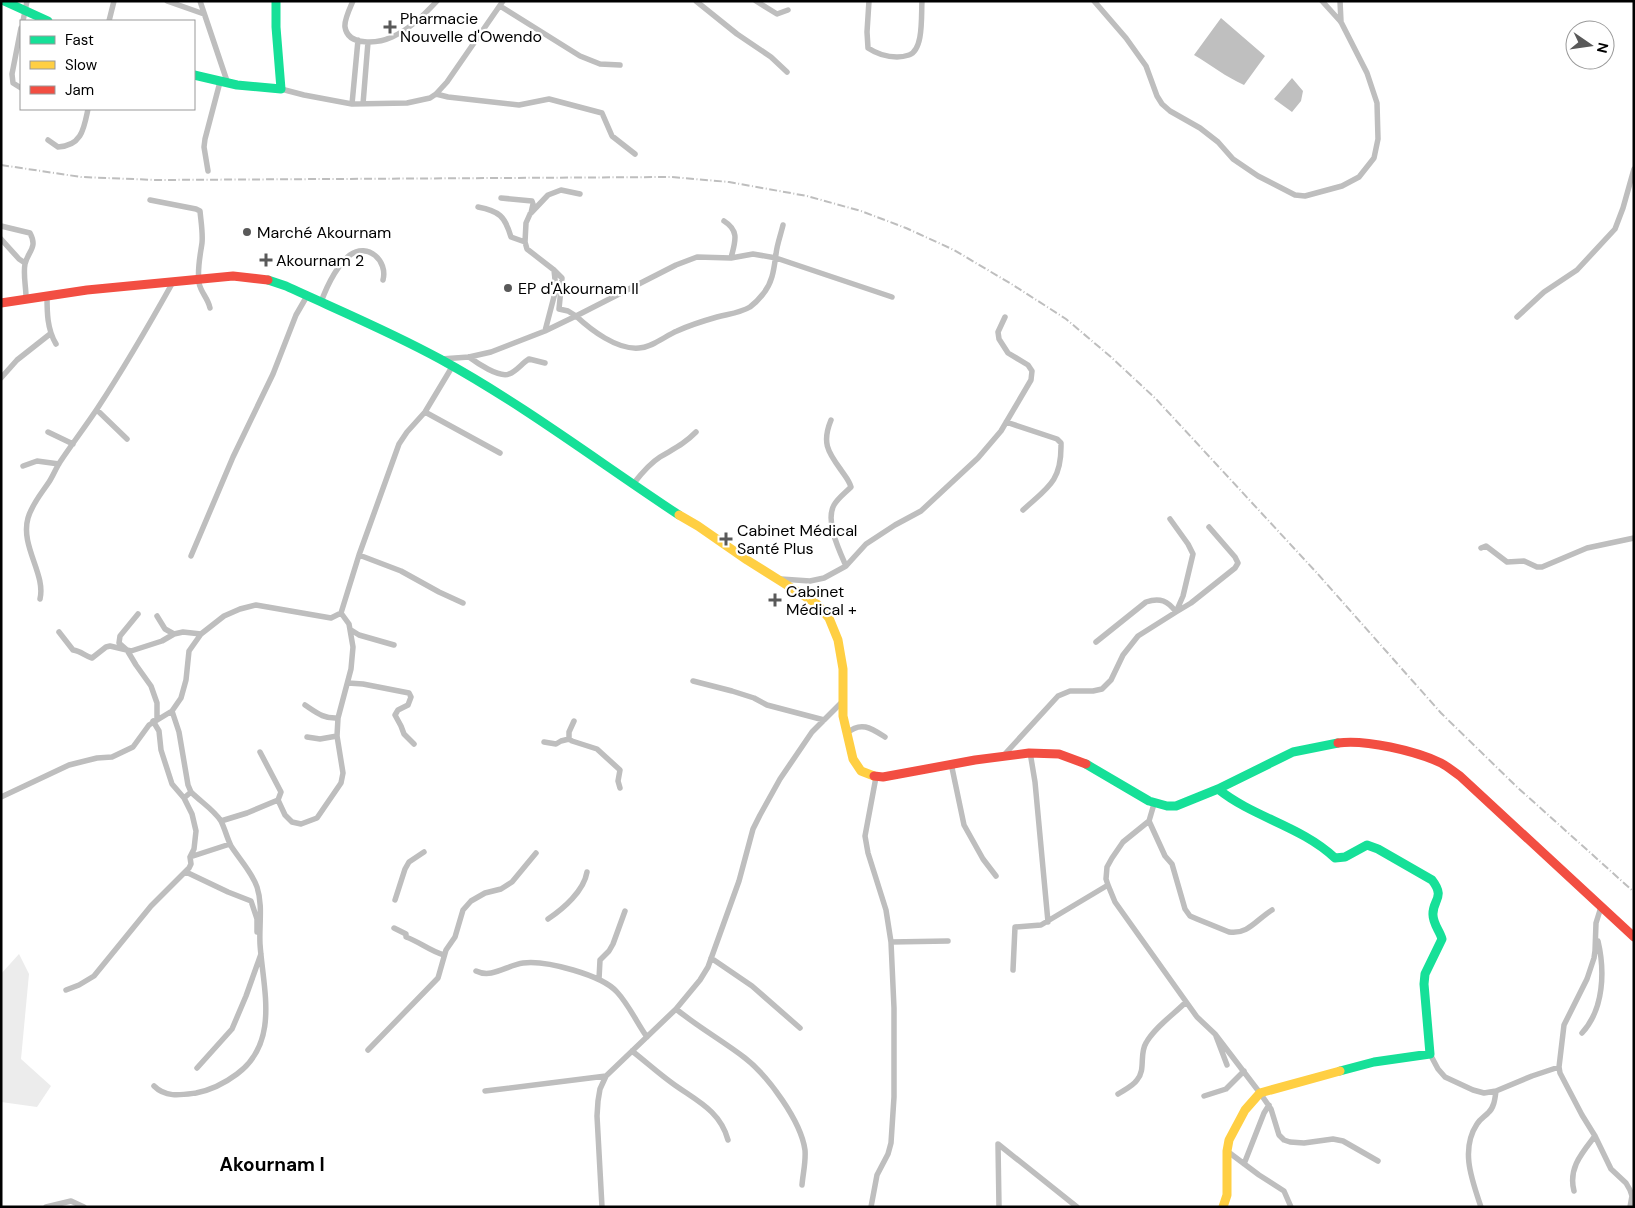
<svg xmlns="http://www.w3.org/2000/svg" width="1635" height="1208" font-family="'DM Sans',sans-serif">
<rect width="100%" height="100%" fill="#fff"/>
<path fill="#ececec" d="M 19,954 L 29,974 L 21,1059 L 51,1086 L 37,1107 L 1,1102 L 1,974 Z"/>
<path fill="#bfbfbf" d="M 1221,18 L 1265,56 L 1244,85 C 1226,77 1211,65 1194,55 Z
M 1292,78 L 1303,91 L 1301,101 L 1292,112 L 1274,99 Z"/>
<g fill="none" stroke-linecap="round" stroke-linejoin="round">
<path stroke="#bebebe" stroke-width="5.5" d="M 167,1 L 204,14
M 200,1 L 228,84
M 353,1 C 350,8 344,20 345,27 C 348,47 379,43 392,37 C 410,29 424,15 437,1
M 696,1 L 737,34 L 771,57 L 787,72
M 756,1 L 777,14 L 788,10
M 869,1 L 867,32 L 868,48 C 877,54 886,57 897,57 C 900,57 906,56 909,55 C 924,50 921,15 922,1
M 1094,1 L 1126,38 L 1146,66 L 1157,96 L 1162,104 L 1170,111 L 1200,128 L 1218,142 L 1233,159 L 1258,176 L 1295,195 L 1305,196 L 1342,186 L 1359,177 L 1374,158 L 1378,139 L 1377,103 L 1367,73 L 1341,22 L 1322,1
M 1340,1 L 1341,22
M 500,6 L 580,56 L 600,64 L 620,65
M 23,21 L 27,1
M 109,21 L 114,1
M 21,28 L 12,74 L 13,83 L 21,88
M 281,89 L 304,95 L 352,104 L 407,103 L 430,98 L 436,94 L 447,82 L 503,1
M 436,94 L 448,97 L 519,105 L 549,99 L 602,113 L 612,136 L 635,154
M 352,104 L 358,40
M 363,104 L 368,42
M 48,140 L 58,147 C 82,146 84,128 88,109
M 208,171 L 204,147 L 205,139 L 220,82
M 580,194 L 561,190 L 548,195 L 530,214 L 526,223 L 525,242 L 527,249 L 554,270 L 562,278 L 559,309 L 568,311 L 576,316 L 676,265 L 697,257 L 731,258 L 753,254 L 776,258 L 892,297
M 501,198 L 532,201 L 533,204 L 531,213
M 150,200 L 196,209 L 200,211 C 201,222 203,233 202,243 C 200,257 197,269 199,283 C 201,293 208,298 210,308
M 478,207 C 499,211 505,216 511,237 L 525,242
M 724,221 C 740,231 735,242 731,258
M 1,226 L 30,233 C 38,248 28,251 25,264 C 23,274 26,287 26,297
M 1,239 L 19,259 L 25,263
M 47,295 C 47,312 47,329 56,344
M 321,302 C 327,286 336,266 350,255 C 368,242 388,261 383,280
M 1517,317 L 1544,292 L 1577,270 L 1615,229 L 1623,208 L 1634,169
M 545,331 L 556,289 L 554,270
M 469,357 C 477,363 499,378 509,374 C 517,371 522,363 529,359 L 545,363
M 441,359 L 469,357 L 491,352 L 545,331 L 576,316 C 591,330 617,350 639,348 C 653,347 665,336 677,331 C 690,325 703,321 717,317 C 728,314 740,313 750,307 C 754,304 760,298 763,294 C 773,282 774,268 776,254 C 777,244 781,234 783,225
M 1,378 L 17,360 L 50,334
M 97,410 L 127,439
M 425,412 L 500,453
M 831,420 C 822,442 827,451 841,470 C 845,476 849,480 851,487 C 845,493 838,498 834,505 C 825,521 839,550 846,566
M 1006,422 L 1057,439 L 1061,443 L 1061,447 C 1061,482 1047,488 1023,510
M 48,432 L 73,444
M 23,466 L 37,461 L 59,464
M 634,483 C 641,474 649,464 660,457 C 675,448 683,445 696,432
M 1481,548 L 1486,546 L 1507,562 L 1524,561 L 1537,567 L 1542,567 L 1587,548 L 1634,538
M 359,555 L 401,571 L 439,592 L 463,603
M 191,556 L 233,457 L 273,374 L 296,315 L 307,296
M 781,579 L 810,581 L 824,578 L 846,566 L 866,544 L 895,525 L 921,511 L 978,458 L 1001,431 L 1031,380 L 1032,371 L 1028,365 L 1008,353 L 999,339 L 998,332 L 1005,317
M 40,599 C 46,574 20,546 28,518 C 32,504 41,494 49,482 C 53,476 56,468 60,462 C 72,444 85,427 97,409 C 124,368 149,325 173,282
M 138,614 L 120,636 L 119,643 L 127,650 L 136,665 L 151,686 L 157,703 L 157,720
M 157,616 L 165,629 L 174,634
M 351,630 L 359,635 L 394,645
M 59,632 L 73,650 C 81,651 85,656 92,658 L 106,647 L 110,646 L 131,651 L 162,641 L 174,634 L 183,632 L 201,634
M 1096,642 L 1146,602 C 1160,597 1168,601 1176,612 L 1191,603 L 1235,568 L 1238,563 L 1235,557 L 1209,527
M 693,681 L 732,691 L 754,698 L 767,705 L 824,720
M 348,683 L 363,684 L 409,693 L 411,697 L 408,705 L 398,710 L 395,715 L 401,726 L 404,734 L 414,744
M 305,705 C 317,713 324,719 338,718
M 153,721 L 159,731 L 161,750 L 172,784 L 184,798
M 574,721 L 569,732 L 569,739 L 572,741 L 597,749 L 620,770 L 618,781 L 620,788
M 847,733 C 861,721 871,728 885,737
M 307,737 L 320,739 L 337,736
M 544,742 L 556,744 L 561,741 L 569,739
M 1030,752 L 1035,782 L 1048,922
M 1004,755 L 1058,696 L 1070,691 L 1093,691 L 1102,689 L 1111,680 L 1123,655 L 1138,636 L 1176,612 L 1183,596 L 1193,554 L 1188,544 L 1170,519
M 951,763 L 964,825 L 983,859 L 996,876
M 1,797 L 69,765 L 97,758 L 112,757 L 133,747 L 149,725 L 172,711 L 181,698 L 186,680 L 189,651 L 201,634 L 224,616 L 240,609 L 256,605 L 331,618 L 341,613
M 278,800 L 285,815 L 292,822 L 301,824 L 317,818 L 341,783 L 343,773 L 337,736 L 338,718 L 351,669 L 353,647 L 349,624 L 341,613 L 359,555 L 399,444 L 407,432 L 425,412 L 452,367
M 1154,804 L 1149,821 L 1123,842 L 1112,858 L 1107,867 L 1106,879 L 1108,885 L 1115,902 L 1197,1017 L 1215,1034 L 1260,1093 L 1271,1109 L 1279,1135 L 1284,1140 L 1290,1142 L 1304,1143 L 1333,1139 L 1343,1141 L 1378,1161
M 221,821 L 247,813 L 278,800 L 281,792 L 260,752
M 1149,821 L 1165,856 L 1172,864 L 1185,909 L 1190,916 L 1197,919 L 1229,932 C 1248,935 1257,919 1272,910
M 190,857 L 230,844
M 186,872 L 228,892 L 251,901 L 257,919 L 257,932
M 395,900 L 405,869 L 409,862 L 424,852
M 1601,907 L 1596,923 L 1595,951 L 1594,958 L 1587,979 L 1564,1025 L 1559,1067 L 1560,1073 L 1582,1115 L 1595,1136 L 1611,1169 L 1626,1183 L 1630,1190 L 1632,1196 L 1630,1207
M 548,919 C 563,909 584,891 587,872
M 394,928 L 406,934 L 406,937 C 420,942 430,951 444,955
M 891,942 L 948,941
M 711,958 L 752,986 L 800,1028
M 1013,970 L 1015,927 L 1041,925 L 1108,885
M 476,971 C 492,979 507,965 523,963 C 546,960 602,975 617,992 C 629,1005 637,1023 647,1037
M 599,979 L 600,960 L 609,951 L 613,944 L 625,911
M 66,990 L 79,985 L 94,976 L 151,906 L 189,868 L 191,864 L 190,857 L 194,849 L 196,831 L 192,814 L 184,798 L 191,792 L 188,785 L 179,732 L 172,711
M 676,1009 C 698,1027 723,1041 745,1058 C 768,1076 801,1121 805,1150 C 806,1162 803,1173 802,1185
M 1582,1033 C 1604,1009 1605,971 1598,941
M 1216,1036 L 1227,1065
M 368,1050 L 438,978 L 446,950 L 455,937 L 463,910 L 471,901 L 485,893 L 501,889 L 512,882 L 536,853
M 632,1051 C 645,1061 658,1073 672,1083 C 695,1100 720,1110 728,1140
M 1430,1054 L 1438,1069 L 1445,1077 L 1473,1090 L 1484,1093 L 1496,1091 L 1532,1076 L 1559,1067
M 197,1068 L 232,1029 L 246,996 L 261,954
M 154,1086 C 166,1098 181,1095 196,1093 C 211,1090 225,1083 237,1074 C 280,1042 263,989 260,944 C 259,925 263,905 257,887 C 252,872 240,860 231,846 C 227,838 225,829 221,821 C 214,810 201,802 191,792
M 485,1091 L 606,1076 L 676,1009 L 700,980 L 708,967 L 739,881 L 753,829 L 760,815 L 780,779 L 812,732 L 843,701
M 1118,1094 C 1124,1090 1133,1086 1137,1080 C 1146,1070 1139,1054 1146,1043 C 1155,1027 1173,1015 1186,1002
M 1204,1096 L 1226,1089 L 1244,1071
M 1227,1151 L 1259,1175 L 1284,1191 L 1291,1207
M 1244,1164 L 1264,1113 L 1269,1105
M 1574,1191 C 1568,1168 1582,1153 1595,1136
M 46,1207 L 71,1201 L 84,1207
M 602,1207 L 597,1116 L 598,1101 L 600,1089 L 606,1076
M 871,1207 L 877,1175 L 888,1154 L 891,1143 L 894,1097 L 894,1008 L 891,942 L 886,910 L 868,853 L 865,836 L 876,777
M 999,1207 L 998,1144 L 1077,1207
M 1481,1207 C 1472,1180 1460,1150 1477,1124 C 1480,1119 1484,1117 1488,1113 C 1494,1108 1495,1099 1496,1091"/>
<path stroke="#16e098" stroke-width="9" d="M 4,1 L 48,21
M 194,75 L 237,85 L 281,89 L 276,27 L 276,1
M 268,280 L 286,286 C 338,310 391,332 440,359 C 524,405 600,463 679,515
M 1086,764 L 1149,801 L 1167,806 L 1176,806 L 1218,789 L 1293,752 L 1338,743
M 1218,789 C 1254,818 1301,826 1335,858 L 1345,857 L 1367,845 L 1378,849 L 1432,880 C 1446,898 1432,900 1433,915 C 1433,924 1440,931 1442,939 L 1425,974 L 1424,984 L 1430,1054 L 1374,1062 L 1340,1071"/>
<path stroke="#ffcf43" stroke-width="9" d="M 679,515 L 698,526 L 747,560 L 817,604 L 829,618 L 838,640 L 843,669 L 843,716 L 853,759 L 861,771 L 874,776
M 1223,1207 L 1227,1195 L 1227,1151 L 1229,1140 L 1245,1110 L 1260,1093 L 1340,1071"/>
<path stroke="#f24e42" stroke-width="9" d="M 1,303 L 87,290 L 233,276 L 268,280
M 1338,743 C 1365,739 1416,751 1441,763 C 1447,766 1454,772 1460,776 L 1634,937
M 874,776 L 883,777 L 975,760 L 1029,753 L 1059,754 L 1086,764"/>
<path stroke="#bebebe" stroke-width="2" stroke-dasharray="8 2.5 1 2.5" stroke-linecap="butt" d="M 1,165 L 81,177 L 157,180 L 672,177 L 729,182 L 807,196 L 861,211 L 906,228 L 954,250 L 1013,285 L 1066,319 L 1111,357 L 1156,399 L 1316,572 L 1441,713 L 1517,787 L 1634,892"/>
</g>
<g fill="#595959" stroke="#fff" stroke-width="2">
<path d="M387.5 19.5h5v5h5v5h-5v5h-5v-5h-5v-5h5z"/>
<circle cx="247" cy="232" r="5"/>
<path d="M263.5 252.5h5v5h5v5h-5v5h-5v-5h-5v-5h5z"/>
<circle cx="508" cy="288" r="5"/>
<path d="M723.5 531.5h5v5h5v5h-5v5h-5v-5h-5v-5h5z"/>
<path d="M772.5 592.5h5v5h5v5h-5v5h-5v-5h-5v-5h5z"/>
</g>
<g text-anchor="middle" stroke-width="4.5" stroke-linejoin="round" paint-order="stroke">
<g font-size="16" fill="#000" stroke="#fff" text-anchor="start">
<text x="400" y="24">Pharmacie<tspan x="400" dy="18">Nouvelle d'Owendo</tspan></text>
<text x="257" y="238">Marché Akournam</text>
<text x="276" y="266">Akournam 2</text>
<text x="518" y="294">EP d'Akournam II</text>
<text x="737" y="536">Cabinet Médical<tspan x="737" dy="18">Santé Plus</tspan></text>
<text x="786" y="597">Cabinet<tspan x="786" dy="18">Médical +</tspan></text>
</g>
<g font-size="19" font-weight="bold" fill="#000" stroke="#fff">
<text x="272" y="1171">Akournam I</text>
</g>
</g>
<rect width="1635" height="1208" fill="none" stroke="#000000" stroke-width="5"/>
<rect x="20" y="20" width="175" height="90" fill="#ffffff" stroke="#999999"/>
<rect x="30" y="36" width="25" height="8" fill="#16e098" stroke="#999999"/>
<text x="65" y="45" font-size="15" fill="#000000">Fast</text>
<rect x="30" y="61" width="25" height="8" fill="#ffcf43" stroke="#999999"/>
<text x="65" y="70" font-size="15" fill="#000000">Slow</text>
<rect x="30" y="86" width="25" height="8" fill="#f24e42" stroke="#999999"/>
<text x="65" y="95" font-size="15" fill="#000000">Jam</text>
<g transform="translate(1590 45) rotate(103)"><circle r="24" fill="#ffffff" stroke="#999999"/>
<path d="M0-4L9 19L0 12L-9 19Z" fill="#595959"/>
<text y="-8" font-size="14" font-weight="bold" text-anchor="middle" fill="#000000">N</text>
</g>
</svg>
